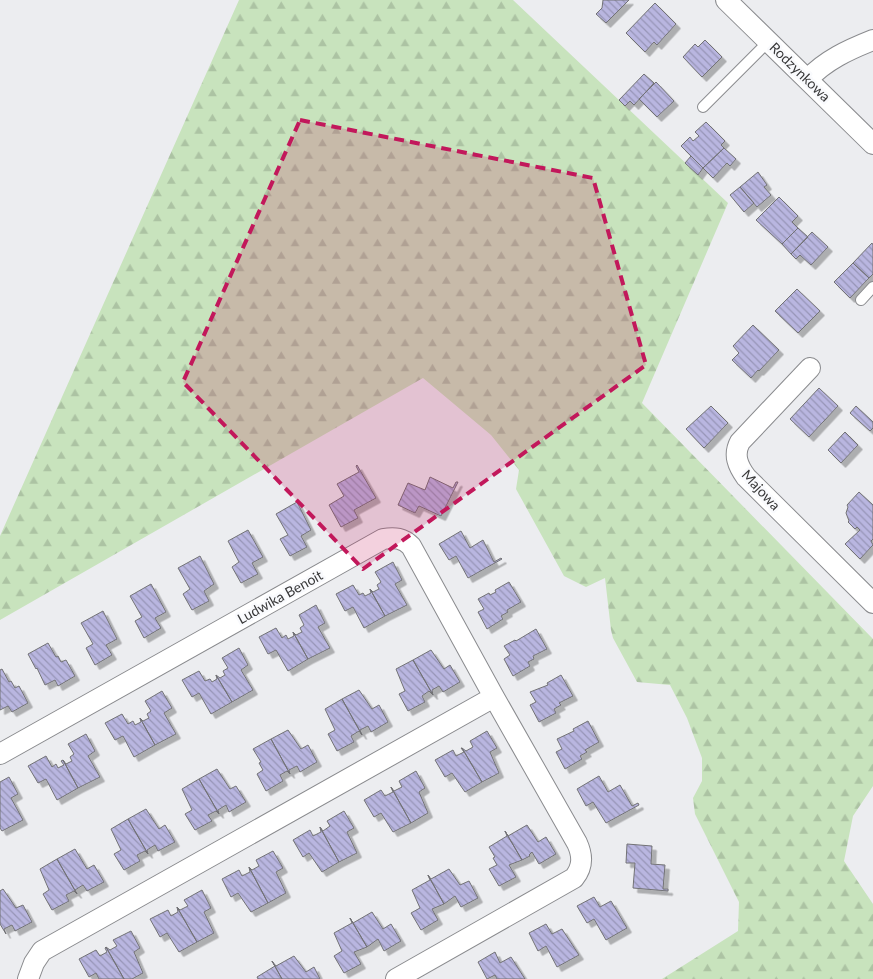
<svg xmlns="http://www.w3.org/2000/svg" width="873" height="979" font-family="Lato,sans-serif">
<defs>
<pattern id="forest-firs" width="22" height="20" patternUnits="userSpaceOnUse" patternTransform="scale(1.25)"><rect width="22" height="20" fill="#c8e3bd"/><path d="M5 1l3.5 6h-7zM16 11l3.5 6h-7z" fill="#acc3a3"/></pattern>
<pattern id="building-back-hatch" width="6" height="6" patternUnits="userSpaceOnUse" patternTransform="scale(1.25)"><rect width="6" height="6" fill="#b9b6e0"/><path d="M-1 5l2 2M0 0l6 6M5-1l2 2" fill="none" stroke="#9795b7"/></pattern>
<filter id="shadow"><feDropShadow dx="4.5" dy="4.5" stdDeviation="0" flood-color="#0004"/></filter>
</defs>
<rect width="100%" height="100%" fill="#ecedf0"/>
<path fill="url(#forest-firs)" d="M 239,0 L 513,0 L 728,203 L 642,403 L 873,639 L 873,786 L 853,816 L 844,861 L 873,904 L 873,979 L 662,979 L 738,931 L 739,902 L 695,814 L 693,798 L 702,781 L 702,758 L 687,718 L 670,685 L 637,682 L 613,638 L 611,630 L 605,578 L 586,587 L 564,576 L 516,489 L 519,470 L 491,435 L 423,378 L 0,620 L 0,536 Z"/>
<path fill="url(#building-back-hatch)" stroke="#727275" filter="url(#shadow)" d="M 603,0 L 629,0 L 606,23 L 596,14 L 602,8 Z
M 655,3 L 676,24 L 657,45 L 654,42 L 645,52 L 626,33 Z
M 705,40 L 722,57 L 702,77 L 683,57 L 695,44 L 698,47 Z
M 644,74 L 654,83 L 634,105 L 630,101 L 625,106 L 619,100 Z
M 656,82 L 674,101 L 657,117 L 639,99 Z
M 706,122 L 725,141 L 721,145 L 724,148 L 703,168 L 681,146 L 690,137 L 693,141 L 699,136 L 695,132 Z
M 724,148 L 736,159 L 730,166 L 727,163 L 713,178 L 703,168 Z
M 691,156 L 703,168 L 698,175 L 685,163 Z
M 758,172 L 767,185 L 764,187 L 771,195 L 757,207 L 740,187 Z
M 740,187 L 754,203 L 744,212 L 730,195 Z
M 779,197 L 798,216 L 792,222 L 798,228 L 782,244 L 756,220 Z
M 798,228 L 808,237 L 791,254 L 782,244 Z
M 812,232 L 828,247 L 811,265 L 800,255 L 796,259 L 791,254 Z
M 872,243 L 873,245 L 873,274 L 869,278 L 853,263 Z
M 853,263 L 869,278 L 850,298 L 834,282 Z
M 797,289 L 820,311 L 798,333 L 775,311 Z
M 753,325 L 779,350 L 759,371 L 758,370 L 751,378 L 732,360 L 739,353 L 733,346 Z
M 819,388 L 838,406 L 809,437 L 790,419 Z
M 711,406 L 728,423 L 704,448 L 686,429 Z
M 856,406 L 873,422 L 873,428 L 870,431 L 850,413 Z
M 845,432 L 858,445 L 841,463 L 828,450 Z
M 357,465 L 376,498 L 354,510 L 358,518 L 341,527 L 329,505 L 344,496 L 337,484 L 359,472 L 356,466 Z
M 430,477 L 453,488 L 456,482 L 458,482 L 441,516 L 419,506 L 415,513 L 398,505 L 408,483 L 425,490 Z
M 859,492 L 873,505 L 873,539 L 871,541 L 873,545 L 860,559 L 845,544 L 860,530 L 857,527 L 855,529 L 848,522 L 849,521 L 846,513 L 848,507 L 847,505 Z
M 297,502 L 311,530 L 301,536 L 307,547 L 290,556 L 280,539 L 288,535 L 276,514 Z
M 248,530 L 263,557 L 252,563 L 258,574 L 241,583 L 232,567 L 239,562 L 228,541 Z
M 461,531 L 470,548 L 483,540 L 494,562 L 501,558 L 502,559 L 468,578 L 456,556 L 449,560 L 439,544 Z
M 200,556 L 214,584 L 204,591 L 209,601 L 192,610 L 183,594 L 190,589 L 178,568 Z
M 393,562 L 402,580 L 395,584 L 407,605 L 385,616 L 370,589 L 373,592 L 379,589 L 377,585 L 381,582 L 375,572 Z
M 509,582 L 521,602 L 507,610 L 508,612 L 501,616 L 503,619 L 487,629 L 478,612 L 484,609 L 478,599 L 489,593 L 490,595 L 496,592 L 495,590 Z
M 151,584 L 166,612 L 155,618 L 161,628 L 144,638 L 135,621 L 142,617 L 130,596 Z
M 353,585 L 359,595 L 363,593 L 365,596 L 371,593 L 370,589 L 385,616 L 364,628 L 353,607 L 345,611 L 336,594 Z
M 316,605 L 325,623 L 318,627 L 330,648 L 308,659 L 293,632 L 296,635 L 302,632 L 300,628 L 304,625 L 299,615 Z
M 103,611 L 117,639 L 106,645 L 112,655 L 95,665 L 86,648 L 93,644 L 81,623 Z
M 276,628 L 282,638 L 286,635 L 288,639 L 294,636 L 293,632 L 308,659 L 288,671 L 276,650 L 268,654 L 259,637 Z
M 536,629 L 547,649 L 533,656 L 534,659 L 528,662 L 530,666 L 513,676 L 504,659 L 510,655 L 504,646 L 515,640 L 516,641 Z
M 48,643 L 56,657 L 58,656 L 61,662 L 66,660 L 75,676 L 58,686 L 55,680 L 45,685 L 37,668 L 36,669 L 28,654 Z
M 239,648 L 248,665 L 241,670 L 253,690 L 232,702 L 216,675 L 220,678 L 225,675 L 223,671 L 228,668 L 222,658 Z
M 431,650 L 444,669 L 450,665 L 460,682 L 443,692 L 439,686 L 432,690 L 433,695 L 413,660 Z
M 413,660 L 433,695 L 429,691 L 422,696 L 425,702 L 408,711 L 399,694 L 405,691 L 396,669 Z
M 2,669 L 9,682 L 11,681 L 15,688 L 19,686 L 28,703 L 12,712 L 8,706 L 0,710 L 0,670 Z
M 199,671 L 205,681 L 210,679 L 212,682 L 217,679 L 216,675 L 232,702 L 211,714 L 199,693 L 192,697 L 182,680 Z
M 561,675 L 573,696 L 559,703 L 561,705 L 554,709 L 556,713 L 539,722 L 530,705 L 536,702 L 530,692 L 548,685 L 547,683 Z
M 359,690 L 372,709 L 379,705 L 388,722 L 371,732 L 368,726 L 360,730 L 362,735 L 342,699 Z
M 162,691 L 172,708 L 164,713 L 176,734 L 155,745 L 140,718 L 143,721 L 149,718 L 147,714 L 151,711 L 145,701 Z
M 342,699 L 362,735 L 359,731 L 351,736 L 354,742 L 337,751 L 328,734 L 335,730 L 325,709 Z
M 122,714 L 128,724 L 133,721 L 135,725 L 141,722 L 140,718 L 155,745 L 134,757 L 123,736 L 115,740 L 105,723 Z
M 588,721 L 599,742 L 585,750 L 587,752 L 580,756 L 582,759 L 565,769 L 556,752 L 562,749 L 557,739 L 574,731 L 573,729 Z
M 288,730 L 301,749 L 308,745 L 317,762 L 300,772 L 297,766 L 289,770 L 290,774 L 271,739 Z
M 487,731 L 497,748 L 490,752 L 499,773 L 482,782 L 462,748 L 466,751 L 473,747 L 470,741 Z
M 86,734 L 95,751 L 88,756 L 100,777 L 78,788 L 63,760 L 66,764 L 72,761 L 70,757 L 74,754 L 68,744 Z
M 271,739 L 290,774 L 287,771 L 280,775 L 283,781 L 266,791 L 257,774 L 263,770 L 259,763 L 261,762 L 253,749 Z
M 461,748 L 462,748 L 482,782 L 465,792 L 452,773 L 445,777 L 435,760 L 453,750 L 456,756 L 464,752 Z
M 46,756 L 52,767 L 56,764 L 58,768 L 64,765 L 61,761 L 63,760 L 78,788 L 57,800 L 46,779 L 38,783 L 28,766 Z
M 217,769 L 230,789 L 236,786 L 246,802 L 229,812 L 226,805 L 218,810 L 219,814 L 199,779 Z
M 416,771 L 425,788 L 419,792 L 428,813 L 411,823 L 391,787 L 394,791 L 402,787 L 399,781 Z
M 599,776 L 608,792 L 620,785 L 632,806 L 638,803 L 639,805 L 606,823 L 593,802 L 586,806 L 577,789 Z
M 9,777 L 18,794 L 11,798 L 23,820 L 2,831 L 0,828 L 0,782 Z
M 199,779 L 219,814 L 216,811 L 208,815 L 212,821 L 195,830 L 185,814 L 192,810 L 182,789 Z
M 391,787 L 411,823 L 393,832 L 381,813 L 374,817 L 364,800 L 381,790 L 385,796 L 393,792 Z
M 146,809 L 159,829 L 165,825 L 175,842 L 158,851 L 155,845 L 147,850 L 148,854 L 128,819 Z
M 344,811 L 354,828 L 347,832 L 357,853 L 339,862 L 320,827 L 323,831 L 330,826 L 327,821 Z
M 128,819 L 148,854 L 145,851 L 137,855 L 140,861 L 124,870 L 114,854 L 121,850 L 111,829 Z
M 527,825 L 538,842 L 546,837 L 556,854 L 539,864 L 532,852 L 529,855 L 530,856 L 522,860 L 505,831 L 508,836 Z
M 320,827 L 339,862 L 322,872 L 309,853 L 303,857 L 293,840 L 310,830 L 313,836 L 321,832 Z
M 505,831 L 522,860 L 509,865 L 516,877 L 499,886 L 489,869 L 497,865 L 493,858 L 495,857 L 489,847 L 507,836 Z
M 627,844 L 652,846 L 651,864 L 665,865 L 663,889 L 668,889 L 668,891 L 633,888 L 635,863 L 626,863 Z
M 75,849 L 87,869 L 94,865 L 104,882 L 87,891 L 83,885 L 75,890 L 77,894 L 57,859 Z
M 273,851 L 283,868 L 276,872 L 286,893 L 268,903 L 249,867 L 252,870 L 259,866 L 256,860 Z
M 57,859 L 77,894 L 74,891 L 66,895 L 69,901 L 52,910 L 43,894 L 49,890 L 40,869 Z
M 249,867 L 268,903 L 251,912 L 238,893 L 231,897 L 222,879 L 239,870 L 242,876 L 250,872 Z
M 449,869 L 460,885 L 469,881 L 478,898 L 461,907 L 455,896 L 444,904 L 428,875 L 431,879 Z
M 428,875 L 444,904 L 432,909 L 438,920 L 421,930 L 411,913 L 420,908 L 412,890 L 430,880 Z
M 3,889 L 16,908 L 23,905 L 32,922 L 15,931 L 12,925 L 4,929 L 6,934 L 0,924 L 0,891 Z
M 202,890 L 211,908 L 204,912 L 214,933 L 197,942 L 177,907 L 180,910 L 188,906 L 184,900 Z
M 594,897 L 600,907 L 611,901 L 627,928 L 606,940 L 594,919 L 587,923 L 577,906 Z
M 177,907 L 197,942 L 179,952 L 167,933 L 160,937 L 150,919 L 168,910 L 171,916 L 178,912 Z
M 372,912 L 383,929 L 391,924 L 401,941 L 384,951 L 378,939 L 367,947 L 350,918 L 353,923 Z
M 350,918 L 367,947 L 354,952 L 361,964 L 344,973 L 334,956 L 342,951 L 334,933 L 352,923 Z
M 546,924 L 552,934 L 562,929 L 579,955 L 557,967 L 546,946 L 538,951 L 529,933 Z
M 131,931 L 140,948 L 134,952 L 143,973 L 132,979 L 124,979 L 106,947 L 110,950 L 117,946 L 113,940 Z
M 106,947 L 124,979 L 99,979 L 96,973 L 89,977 L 79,959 L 96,950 L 100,956 L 107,952 L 105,948 Z
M 495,952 L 500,963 L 511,957 L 525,979 L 497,979 L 495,975 L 487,979 L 478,962 Z
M 294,956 L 306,972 L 314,967 L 320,979 L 282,979 L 272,961 L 276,966 Z
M 272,961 L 282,979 L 258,979 L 257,977 L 275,966 Z"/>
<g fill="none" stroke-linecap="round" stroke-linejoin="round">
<g stroke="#8a8b8e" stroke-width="12">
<path id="lane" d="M 703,107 L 769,41
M 861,300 L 873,287"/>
</g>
<g stroke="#8a8b8e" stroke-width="22">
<path id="street" d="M 726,0 L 873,144
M 808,79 C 826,60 848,50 873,40
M 810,368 L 740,442 C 733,455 738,466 746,477 L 873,603
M 0,754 L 383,539 C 395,537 403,538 411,546 L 494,697 L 577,843 C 583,856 583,867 574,878 L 396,979
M 28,979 L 34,963 L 42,951 L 494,697"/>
</g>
<use href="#lane" stroke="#fff" stroke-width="10"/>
<use href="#street" stroke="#fff" stroke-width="20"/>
</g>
<path fill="#c2185b" fill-opacity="0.2" stroke="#c2185b" stroke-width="4" stroke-dasharray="10 6" stroke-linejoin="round" d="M 300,120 L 593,178 L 646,365 L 363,569 L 183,382 Z"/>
<g text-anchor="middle" stroke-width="5" stroke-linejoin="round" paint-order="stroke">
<g font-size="14" fill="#373738" stroke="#f9fafd">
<text transform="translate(800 72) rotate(44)" y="5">Rodzynkowa</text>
<text transform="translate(761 490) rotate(47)" y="5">Majowa</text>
<text transform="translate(280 597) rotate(-29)" y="5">Ludwika Benoit</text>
</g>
</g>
</svg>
